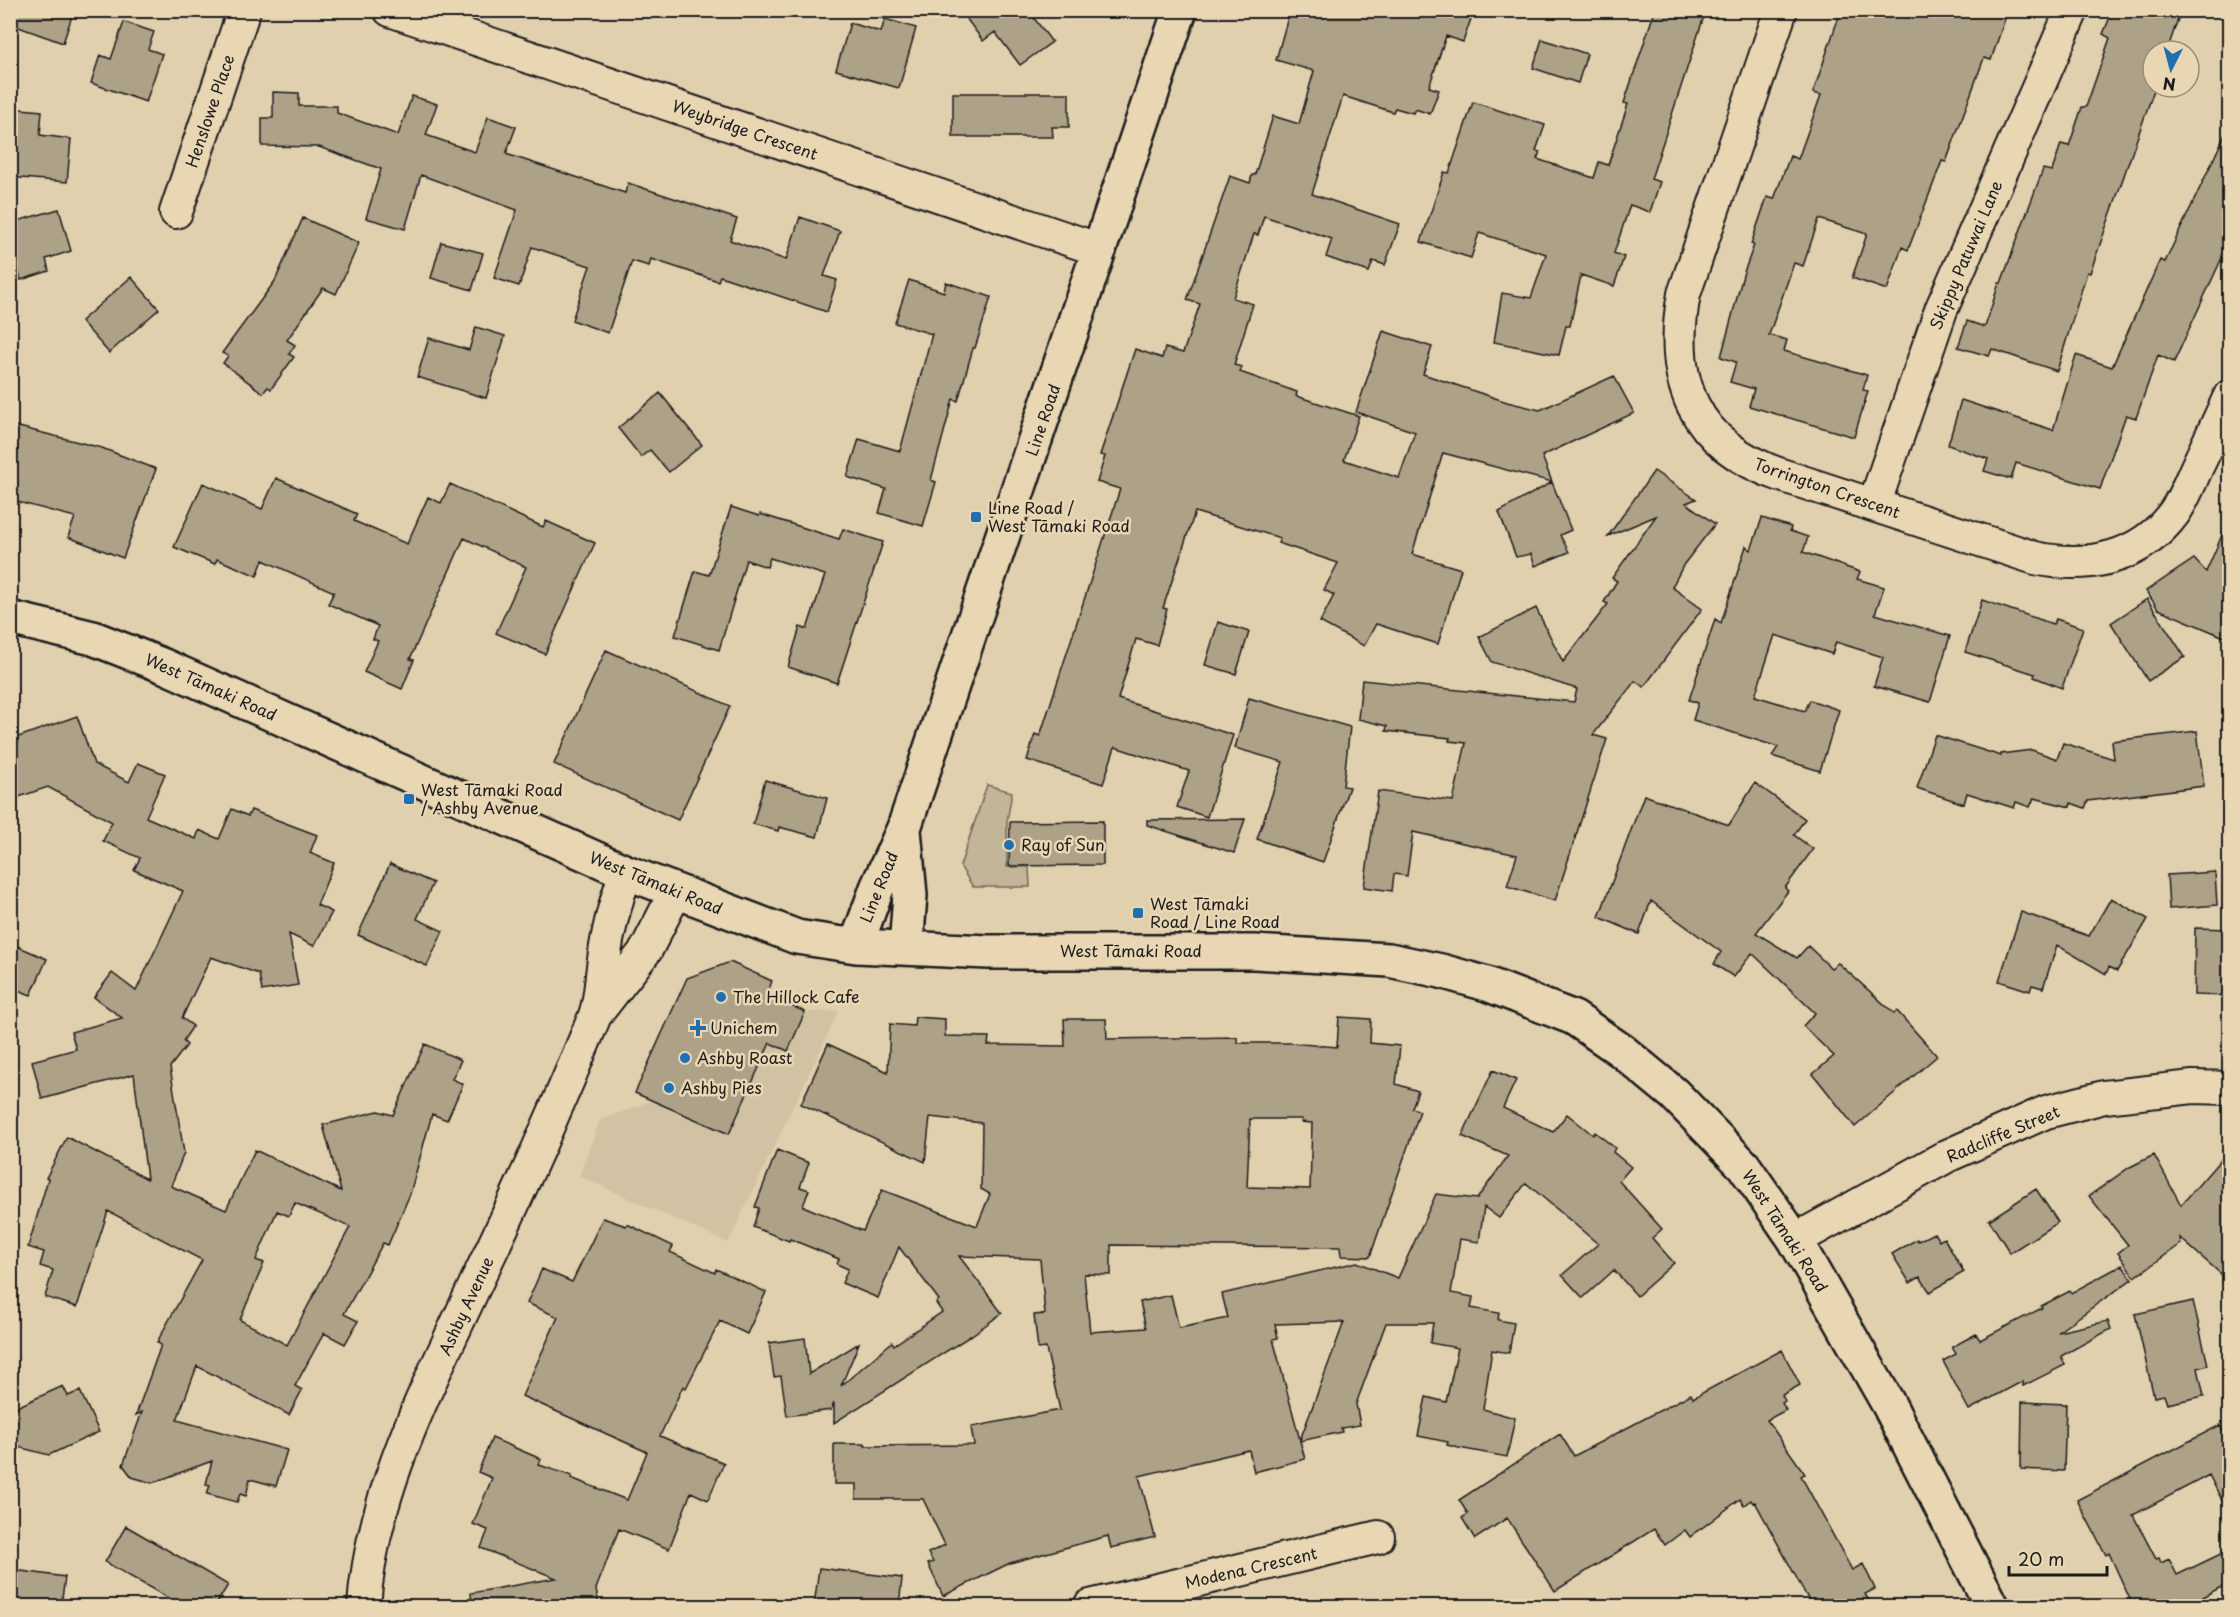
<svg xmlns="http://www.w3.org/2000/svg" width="2240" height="1617" font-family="'Playpen Sans',sans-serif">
<rect width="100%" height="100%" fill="#e1d0ae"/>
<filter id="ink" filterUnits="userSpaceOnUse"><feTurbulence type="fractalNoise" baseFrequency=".0167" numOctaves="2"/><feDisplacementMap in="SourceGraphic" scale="12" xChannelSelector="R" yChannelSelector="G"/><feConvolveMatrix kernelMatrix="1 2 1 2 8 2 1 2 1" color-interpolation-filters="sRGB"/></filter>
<g filter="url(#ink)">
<path fill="#d1c2a3" d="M 730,977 L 807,1012 L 839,1011 L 728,1243 L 579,1176 L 600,1120 L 651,1101 L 700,989 Z"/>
<path fill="#c3b598" stroke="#70685a" stroke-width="1.5" d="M 987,785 L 1012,792 L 1007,822 L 1007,867 L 1029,867 L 1030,887 L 973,887 L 960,866 Z"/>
<path fill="#ada188" stroke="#1c1c1c" stroke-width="1.5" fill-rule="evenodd" d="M 10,10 L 74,10 L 63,43 L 10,24 Z
M 960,10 L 1028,10 L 1052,42 L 1020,65 L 995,32 L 983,41 Z
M 1290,10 L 1474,10 L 1463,42 L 1446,36 L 1429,87 L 1439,90 L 1430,114 L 1415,109 L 1413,113 L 1395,108 L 1393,112 L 1343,96 L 1312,194 L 1400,224 L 1385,265 L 1373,261 L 1369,272 L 1326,257 L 1332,239 L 1264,216 L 1258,235 L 1254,234 L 1233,298 L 1253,304 L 1234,365 L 1242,367 L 1240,372 L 1297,392 L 1296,396 L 1359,416 L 1344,460 L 1399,478 L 1415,432 L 1356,412 L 1383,331 L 1432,347 L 1423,374 L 1507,402 L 1540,410 L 1614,376 L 1634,413 L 1542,456 L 1552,482 L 1443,453 L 1412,554 L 1461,569 L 1438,644 L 1376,624 L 1364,646 L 1320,622 L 1334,595 L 1324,590 L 1338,563 L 1278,543 L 1280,538 L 1195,512 L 1163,608 L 1167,609 L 1157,645 L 1136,639 L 1118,699 L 1233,735 L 1207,817 L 1177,807 L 1189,771 L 1115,747 L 1103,784 L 1027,760 L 1035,734 L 1040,736 L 1120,489 L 1097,482 L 1105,456 L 1100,455 L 1135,349 L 1162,358 L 1165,348 L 1183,353 L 1200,304 L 1187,300 L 1230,176 L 1250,183 L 1252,175 L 1255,175 L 1273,116 L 1299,124 L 1314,71 L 1276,60 Z
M 1655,10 L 1706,10 L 1651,179 L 1660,182 L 1650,212 L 1630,205 L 1614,253 L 1624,257 L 1614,286 L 1581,275 L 1570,326 L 1566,326 L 1559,355 L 1494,342 L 1502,293 L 1531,298 L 1546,254 L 1479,233 L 1471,258 L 1421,242 L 1444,172 L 1449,173 L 1473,102 L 1545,125 L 1536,151 L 1540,152 L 1537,159 L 1594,178 L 1599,162 L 1608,165 L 1628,104 L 1624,103 Z
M 1841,10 L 2008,10 L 1991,60 L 1984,58 L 1946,162 L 1942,161 L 1908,250 L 1902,247 L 1887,290 L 1852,278 L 1867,234 L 1819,219 L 1803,266 L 1794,263 L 1769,335 L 1787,340 L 1784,351 L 1867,375 L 1863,390 L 1868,391 L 1854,437 L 1749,406 L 1754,389 L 1730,382 L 1736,362 L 1721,357 L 1743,275 L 1754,245 L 1751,244 L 1767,197 L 1774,199 L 1790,156 L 1798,159 L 1821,95 L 1813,93 Z
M 2113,10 L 2181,10 L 2167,51 L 2153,51 L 2153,87 L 2155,87 L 2090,273 L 2087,272 L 2057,371 L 1992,349 L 1989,356 L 1958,347 L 1967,321 L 1985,327 L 1999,283 L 2001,283 L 2043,169 L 2052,171 L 2061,144 L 2069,146 L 2082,107 L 2086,107 L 2110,38 L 2103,34 Z
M 885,19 L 916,28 L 899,88 L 836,70 L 850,23 L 881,32 Z
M 124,22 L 154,32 L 148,49 L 162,54 L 146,102 L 91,83 L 100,55 L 111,59 Z
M 1542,39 L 1587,54 L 1578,83 L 1533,68 Z
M 273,92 L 299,93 L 299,106 L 337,106 L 337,113 L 398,135 L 412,96 L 437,104 L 426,135 L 475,152 L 488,117 L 516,127 L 506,154 L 625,193 L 628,183 L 737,219 L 730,240 L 786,260 L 800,217 L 840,231 L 824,276 L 837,280 L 827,312 L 720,276 L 718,281 L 651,259 L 649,266 L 632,261 L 608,333 L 572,320 L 590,266 L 532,247 L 519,286 L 494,278 L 517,210 L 421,175 L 405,229 L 366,218 L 381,169 L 319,147 L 262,146 L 262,118 L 273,118 Z
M 953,93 L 1069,93 L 1069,127 L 1052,127 L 1053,137 L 953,137 Z
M 10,108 L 42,111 L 40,135 L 71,139 L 67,182 L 10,177 Z
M 2229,126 L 2229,264 L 2221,260 L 2174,362 L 2158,355 L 2136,418 L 2126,415 L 2100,489 L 2016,463 L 2011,479 L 1984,471 L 1988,459 L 1948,445 L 1961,400 L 2053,430 L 2076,355 L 2112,367 L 2160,260 L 2165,262 Z
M 59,209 L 71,251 L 46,259 L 49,271 L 21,280 L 10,246 L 10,223 Z
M 303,218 L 359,243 L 336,294 L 323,288 L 287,340 L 295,345 L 289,354 L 294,357 L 271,389 L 268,387 L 263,393 L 223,363 L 228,356 L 222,353 L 275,281 Z
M 441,242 L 483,253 L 472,290 L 431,278 Z
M 131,277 L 159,309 L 109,353 L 81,321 Z
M 909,280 L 944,292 L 946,282 L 991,297 L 975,348 L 973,348 L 958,401 L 953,399 L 931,480 L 936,482 L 923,526 L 879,513 L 886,489 L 847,477 L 859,439 L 900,451 L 932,334 L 895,323 Z
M 476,327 L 505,336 L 486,398 L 417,377 L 429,338 L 469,350 Z
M 660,393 L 702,445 L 669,472 L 650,450 L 641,457 L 618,428 Z
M 15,426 L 102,448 L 156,469 L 123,558 L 68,537 L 75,517 L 10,500 L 10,444 Z
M 1654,471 L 1696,499 L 1686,503 L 1715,524 L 1684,564 L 1672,587 L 1702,609 L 1644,687 L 1635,681 L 1593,735 L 1607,739 L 1555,901 L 1507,886 L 1517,855 L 1413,832 L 1407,876 L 1394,874 L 1392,891 L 1364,887 L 1378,791 L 1453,801 L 1466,743 L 1449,741 L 1450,738 L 1386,731 L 1387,726 L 1358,719 L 1362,680 L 1574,702 L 1577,689 L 1492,662 L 1479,637 L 1536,608 L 1563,662 L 1608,604 L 1604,602 L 1617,581 L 1612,578 L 1656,516 L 1608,536 Z
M 276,478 L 357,514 L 354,521 L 407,544 L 428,497 L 441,503 L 450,484 L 543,527 L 546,521 L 595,543 L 545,654 L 496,633 L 526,567 L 464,538 L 410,659 L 414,660 L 402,689 L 364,672 L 378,641 L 373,639 L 378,626 L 328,604 L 334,592 L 263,560 L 257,576 L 217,559 L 215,564 L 174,547 L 203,483 L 262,509 Z
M 1552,482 L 1571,530 L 1560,535 L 1569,552 L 1535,566 L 1531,554 L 1516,557 L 1499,512 Z
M 731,507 L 759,516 L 760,514 L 839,539 L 843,529 L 883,542 L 837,683 L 788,667 L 800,627 L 807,629 L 825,575 L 770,558 L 767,567 L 746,560 L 719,650 L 675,636 L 695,571 L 709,575 Z
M 1762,518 L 1791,527 L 1790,531 L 1808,537 L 1803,552 L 1860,572 L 1857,579 L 1884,587 L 1875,614 L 1950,636 L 1930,702 L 1874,686 L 1883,657 L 1836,642 L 1832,654 L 1775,635 L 1755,696 L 1805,711 L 1810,700 L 1839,710 L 1820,771 L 1772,756 L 1778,747 L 1693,720 L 1698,703 L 1689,700 L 1715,619 L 1721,623 L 1746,546 L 1751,550 Z
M 2229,519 L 2229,639 L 2158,609 L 2146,591 L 2194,559 L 2206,572 Z
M 2147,599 L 2185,657 L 2148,681 L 2111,623 Z
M 1982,600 L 2053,624 L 2056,619 L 2083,628 L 2062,688 L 2034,677 L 2035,674 L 1965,652 Z
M 1218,622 L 1249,632 L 1236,674 L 1205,665 Z
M 606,650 L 730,706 L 678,820 L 554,764 Z
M 1249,698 L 1350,727 L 1343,786 L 1349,787 L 1323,862 L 1257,839 L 1283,762 L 1235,748 Z
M 77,716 L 94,764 L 129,782 L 138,763 L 165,774 L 146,817 L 196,839 L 199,830 L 219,839 L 232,809 L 248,816 L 251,810 L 317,835 L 310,853 L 334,863 L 317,905 L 332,912 L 314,946 L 289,934 L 298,985 L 262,991 L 259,974 L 211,957 L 182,1018 L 193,1026 L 183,1041 L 187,1045 L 170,1067 L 184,1153 L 171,1186 L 226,1210 L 255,1150 L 341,1191 L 323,1125 L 378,1111 L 393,1115 L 425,1044 L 461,1060 L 452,1079 L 463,1084 L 447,1120 L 432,1114 L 410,1194 L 388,1245 L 383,1243 L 344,1314 L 358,1321 L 345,1344 L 324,1333 L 295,1386 L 302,1390 L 289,1415 L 197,1366 L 177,1420 L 287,1450 L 276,1486 L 250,1479 L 246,1496 L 240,1494 L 237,1502 L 207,1494 L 210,1485 L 206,1484 L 212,1461 L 152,1483 L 132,1477 L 123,1465 L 142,1412 L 136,1415 L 161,1345 L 157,1342 L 202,1260 L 108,1211 L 77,1307 L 45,1297 L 53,1270 L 40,1266 L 44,1252 L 28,1247 L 48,1179 L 46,1178 L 67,1137 L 147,1179 L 134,1074 L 42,1099 L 32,1061 L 76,1049 L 71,1032 L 122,1018 L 94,997 L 112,973 L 136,991 L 183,891 L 134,870 L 140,858 L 103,841 L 112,822 L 48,787 L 10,800 L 10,740 ZM 295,1203 L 350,1227 L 287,1345 L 240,1320 L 264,1263 L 256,1260 L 277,1211 L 289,1216 Z
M 2197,731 L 2204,786 L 2088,801 L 2085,808 L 2071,803 L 2070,807 L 2034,798 L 2030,807 L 2016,802 L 2014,808 L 1967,793 L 1964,804 L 1917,788 L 1935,735 L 2001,756 L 2001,754 L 2032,750 L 2057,759 L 2063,743 L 2114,759 L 2112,741 Z
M 765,780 L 827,798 L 817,837 L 779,827 L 778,831 L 753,824 Z
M 1755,783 L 1805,819 L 1794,835 L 1813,849 L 1785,888 L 1788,891 L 1756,933 L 1797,958 L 1808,946 L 1831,968 L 1838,963 L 1894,1013 L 1897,1011 L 1937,1056 L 1855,1127 L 1813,1074 L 1834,1056 L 1803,1026 L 1815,1013 L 1752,953 L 1734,977 L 1714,964 L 1721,952 L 1651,901 L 1639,934 L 1599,917 L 1644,795 L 1729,825 Z
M 1245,819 L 1234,853 L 1147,825 L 1147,820 Z
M 1103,821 L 1103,865 L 1009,866 L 1010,822 Z
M 390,864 L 433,883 L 417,919 L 443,931 L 427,966 L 358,935 Z
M 2215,872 L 2217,905 L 2169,909 L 2167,875 Z
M 2111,898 L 2148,919 L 2117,971 L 2109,967 L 2106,974 L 2057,945 L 2043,988 L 2032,985 L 2030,991 L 1999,981 L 2021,912 L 2089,936 Z
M 2195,928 L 2229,929 L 2229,996 L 2194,995 Z
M 10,943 L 47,959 L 31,995 L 10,987 Z
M 730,962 L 772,981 L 767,995 L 805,1012 L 788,1051 L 770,1043 L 729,1134 L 635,1093 L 687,978 Z
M 915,1017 L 945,1019 L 945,1036 L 989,1037 L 988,1045 L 1065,1046 L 1064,1019 L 1106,1019 L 1107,1039 L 1237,1037 L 1237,1043 L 1290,1043 L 1337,1047 L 1339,1017 L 1371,1019 L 1370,1043 L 1400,1046 L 1396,1084 L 1418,1091 L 1412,1108 L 1420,1111 L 1370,1257 L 1341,1256 L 1340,1247 L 1111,1245 L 1111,1275 L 1084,1274 L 1090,1332 L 1146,1328 L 1140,1302 L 1171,1295 L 1179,1328 L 1228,1318 L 1222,1294 L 1357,1262 L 1398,1278 L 1436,1194 L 1477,1199 L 1508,1156 L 1462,1136 L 1493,1070 L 1516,1080 L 1503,1108 L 1553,1132 L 1567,1114 L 1593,1135 L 1595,1132 L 1615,1148 L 1613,1152 L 1631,1167 L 1619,1181 L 1662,1229 L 1652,1238 L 1674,1263 L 1637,1296 L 1614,1270 L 1583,1298 L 1562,1275 L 1598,1244 L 1526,1183 L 1499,1218 L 1484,1207 L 1479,1242 L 1460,1239 L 1451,1293 L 1473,1297 L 1471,1308 L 1499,1313 L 1498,1320 L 1514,1323 L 1509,1353 L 1492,1350 L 1483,1409 L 1515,1418 L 1507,1457 L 1459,1448 L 1447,1445 L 1448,1442 L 1418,1436 L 1426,1397 L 1446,1402 L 1458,1348 L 1430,1343 L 1433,1323 L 1386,1323 L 1356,1404 L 1360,1425 L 1341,1428 L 1342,1432 L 1300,1441 L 1305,1459 L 1254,1472 L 1249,1450 L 1139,1476 L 1155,1537 L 1111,1548 L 1108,1536 L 1010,1563 L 943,1596 L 928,1564 L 933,1562 L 928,1553 L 945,1545 L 923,1499 L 856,1499 L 856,1484 L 834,1484 L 834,1444 L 865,1444 L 865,1446 L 974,1445 L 971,1427 L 1060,1410 L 1046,1348 L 1038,1349 L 1034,1315 L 1045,1314 L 1040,1259 L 959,1256 L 1002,1313 L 972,1335 L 834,1423 L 834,1403 L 831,1410 L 787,1416 L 781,1376 L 774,1377 L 769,1343 L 805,1338 L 809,1374 L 859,1343 L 841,1386 L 892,1342 L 894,1345 L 942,1312 L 936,1303 L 939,1300 L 899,1247 L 878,1298 L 842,1283 L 848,1269 L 837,1264 L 839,1259 L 790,1239 L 789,1241 L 753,1227 L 759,1208 L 755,1207 L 777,1150 L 809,1163 L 800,1187 L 809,1190 L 803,1206 L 863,1231 L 882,1190 L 977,1226 L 990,1194 L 981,1189 L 982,1123 L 930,1117 L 925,1162 L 801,1104 L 828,1044 L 888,1072 L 890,1024 L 914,1026 ZM 1250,1119 L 1302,1119 L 1301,1122 L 1312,1123 L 1310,1189 L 1247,1187 ZM 1344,1322 L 1328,1365 L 1300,1440 L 1273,1339 L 1278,1338 L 1275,1324 Z
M 2229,1150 L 2229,1281 L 2180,1238 L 2181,1244 L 2135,1277 L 2118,1253 L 2128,1245 L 2089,1196 L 2130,1167 L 2154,1155 L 2181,1205 Z
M 2036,1189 L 2058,1222 L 2010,1253 L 1989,1220 Z
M 603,1218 L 626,1226 L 627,1224 L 673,1246 L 670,1252 L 715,1273 L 716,1269 L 766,1292 L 747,1334 L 720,1321 L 686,1388 L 683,1386 L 660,1436 L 724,1463 L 708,1500 L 691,1492 L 669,1549 L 619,1529 L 596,1589 L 599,1606 L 472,1606 L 471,1593 L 556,1578 L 481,1548 L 488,1530 L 473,1524 L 492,1478 L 478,1472 L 492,1438 L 541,1459 L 539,1465 L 572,1476 L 571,1478 L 627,1500 L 647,1452 L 522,1396 L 558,1317 L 527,1303 L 542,1269 L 572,1282 Z
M 1934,1233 L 1939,1241 L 1944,1238 L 1964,1272 L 1930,1292 L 1920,1277 L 1910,1283 L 1892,1254 L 1917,1239 L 1918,1241 Z
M 2122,1265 L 2132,1279 L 2058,1332 L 2108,1321 L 2111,1329 L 2061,1356 L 2065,1365 L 2023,1386 L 2023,1381 L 1969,1410 L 1943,1361 L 1956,1354 L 1952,1347 L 1976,1334 L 1980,1340 L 2042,1308 L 2041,1306 L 2070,1291 L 2071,1293 Z
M 2193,1301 L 2208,1365 L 2198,1368 L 2204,1396 L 2167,1404 L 2164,1395 L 2154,1397 L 2135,1314 Z
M 1782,1350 L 1800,1385 L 1782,1395 L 1785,1401 L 1782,1403 L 1786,1410 L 1767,1420 L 1805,1474 L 1801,1476 L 1852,1570 L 1863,1564 L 1875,1589 L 1865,1594 L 1872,1606 L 1812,1606 L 1755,1502 L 1753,1503 L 1751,1500 L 1744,1505 L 1740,1499 L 1690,1537 L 1685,1530 L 1665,1545 L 1654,1529 L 1555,1591 L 1507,1518 L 1475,1539 L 1462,1518 L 1468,1514 L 1459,1500 L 1560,1434 L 1574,1456 L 1691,1394 L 1693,1398 Z
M 63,1386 L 68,1396 L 80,1391 L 99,1432 L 49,1455 L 10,1445 L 10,1410 Z
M 2022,1402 L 2066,1404 L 2064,1471 L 2021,1469 Z
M 2220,1425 L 2229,1443 L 2229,1514 L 2209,1475 L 2133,1515 L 2156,1559 L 2159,1558 L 2161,1563 L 2169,1559 L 2177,1575 L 2229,1550 L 2229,1583 L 2185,1606 L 2133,1606 L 2109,1553 L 2106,1555 L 2077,1500 Z
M 126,1526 L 228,1585 L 215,1606 L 182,1606 L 105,1562 Z
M 819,1568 L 902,1578 L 899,1606 L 814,1606 Z
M 14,1570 L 65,1577 L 61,1606 L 10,1606 Z"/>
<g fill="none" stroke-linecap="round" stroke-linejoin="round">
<g stroke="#1c1c1c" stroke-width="36">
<path id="minor" d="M 390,10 L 1100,250
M 1781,10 L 1684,294 C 1668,381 1693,445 1781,475 L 2035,558 C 2088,569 2140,559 2174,513 C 2184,499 2190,482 2197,467 C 2208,444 2219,420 2230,396
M 176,212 L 244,10
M 1874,505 L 1941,310 L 2072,10
M 596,1014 L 646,950 L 676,891
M 1795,1240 L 1947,1156 L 2046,1112 L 2104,1097 L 2193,1087 L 2230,1088
M 364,1606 C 372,1491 428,1387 476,1283 C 518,1196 557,1108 594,1018 C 601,1001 601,978 604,960 C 608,928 615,903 626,872
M 1090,1606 L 1378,1537"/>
</g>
<g stroke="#1c1c1c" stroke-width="38">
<path id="major" d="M 10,618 L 93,638 L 164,666 L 626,872 L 797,937 L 856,946 L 924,949 L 988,952 L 1255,952 L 1389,960 L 1441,971 L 1487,984 L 1574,1018 L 1622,1051 L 1674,1094 L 1744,1166 L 1795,1240 L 1889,1405 L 1992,1606
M 904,830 L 910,895 L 906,948
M 856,946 L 877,888 L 904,828 L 1180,10"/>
</g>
<use href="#minor" stroke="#e9d7b4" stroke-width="32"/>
<use href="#major" stroke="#e9d7b4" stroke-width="33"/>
</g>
</g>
<g fill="#1f6fb2" stroke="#e9d7b4" stroke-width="2">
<rect x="970" y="511" width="12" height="12" rx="3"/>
<rect x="403" y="793" width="12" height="12" rx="3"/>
<circle cx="1009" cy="845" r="6"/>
<rect x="1132" y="907" width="12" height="12" rx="3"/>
<circle cx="721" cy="997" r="6"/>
<path d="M695 1019h6v6h6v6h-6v6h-6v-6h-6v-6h6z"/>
<circle cx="685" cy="1058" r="6"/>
<circle cx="669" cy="1088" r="6"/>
</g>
<g text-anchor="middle" stroke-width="5" stroke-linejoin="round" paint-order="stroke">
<g font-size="16" fill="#1c1c1c" stroke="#e9d7b4">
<text transform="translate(210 111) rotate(-71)" y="6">Henslowe Place</text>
<text transform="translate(745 130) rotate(19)" y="6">Weybridge Crescent</text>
<text transform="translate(1966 255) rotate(-67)" y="6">Skippy Patuwai Lane</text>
<text transform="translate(1043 420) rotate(-71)" y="6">Line Road</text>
<text transform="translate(1827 488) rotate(19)" y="6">Torrington Crescent</text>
<text transform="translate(211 687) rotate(24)" y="6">West Tāmaki Road</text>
<text transform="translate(656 883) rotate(22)" y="6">West Tāmaki Road</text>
<text transform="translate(879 887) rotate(-68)" y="6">Line Road</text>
<text x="1131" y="957">West Tāmaki Road</text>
<text transform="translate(2003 1134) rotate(-23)" y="6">Radcliffe Street</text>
<text transform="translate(1785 1231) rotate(57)" y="6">West Tāmaki Road</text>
<text transform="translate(466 1306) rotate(-65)" y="6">Ashby Avenue</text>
<text transform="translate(1251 1568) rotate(-13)" y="6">Modena Crescent</text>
</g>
<g font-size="16" fill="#1c1c1c" stroke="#e9d7b4" text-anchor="start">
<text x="988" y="514">Line Road /<tspan x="988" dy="18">West Tāmaki Road</tspan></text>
<text x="421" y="796">West Tāmaki Road<tspan x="421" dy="18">/ Ashby Avenue</tspan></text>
<text x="1021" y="851">Ray of Sun</text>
<text x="1150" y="910">West Tāmaki<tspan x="1150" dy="18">Road / Line Road</tspan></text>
<text x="733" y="1003">The Hillock Cafe</text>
<text x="710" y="1034">Unichem</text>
<text x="697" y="1064">Ashby Roast</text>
<text x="681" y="1094">Ashby Pies</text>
</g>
</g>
<rect width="2240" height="1617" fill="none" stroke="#e9d7b4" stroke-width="36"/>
<rect x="18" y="18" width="2204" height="1581" fill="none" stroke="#1c1c1c" stroke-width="2" filter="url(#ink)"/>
<g transform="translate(2171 69) rotate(186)"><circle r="28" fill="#e9d7b4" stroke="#978c77" stroke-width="1.5"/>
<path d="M0-4.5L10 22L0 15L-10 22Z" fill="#1f6fb2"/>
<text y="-9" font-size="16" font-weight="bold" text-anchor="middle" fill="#1c1c1c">N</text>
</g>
<path d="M2009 1566v9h98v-9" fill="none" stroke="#1c1c1c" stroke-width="3"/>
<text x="2018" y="1566" font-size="18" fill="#1c1c1c" stroke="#e9d7b4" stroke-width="4.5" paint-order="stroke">20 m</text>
</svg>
